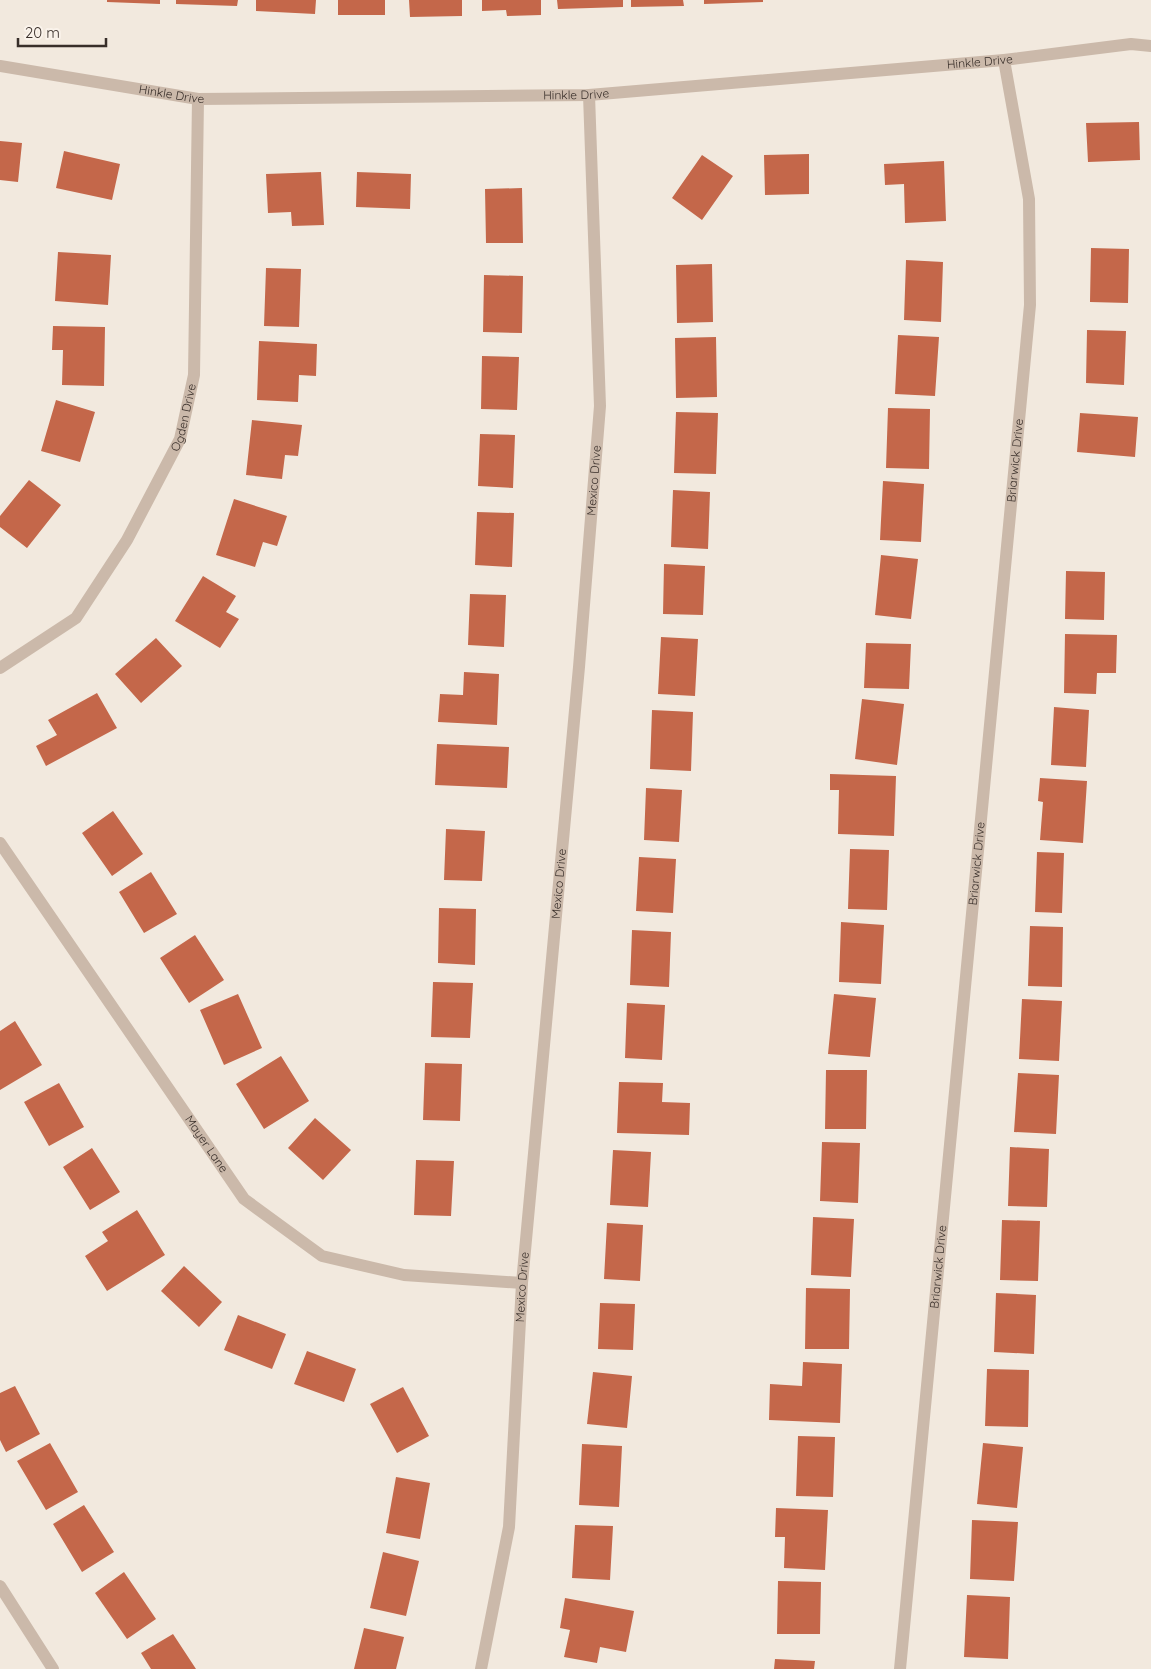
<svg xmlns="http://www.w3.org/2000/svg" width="1151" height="1669" font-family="Quicksand,sans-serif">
<rect width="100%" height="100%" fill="#f2e9de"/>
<path fill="#c4674a" d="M 107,0 L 160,0 L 160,4 L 107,2 Z
M 176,0 L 238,0 L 237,6 L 176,4 Z
M 256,0 L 316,0 L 315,14 L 256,11 Z
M 338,0 L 385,0 L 385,15 L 338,15 Z
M 409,0 L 462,0 L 462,16 L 410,17 Z
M 482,0 L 541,0 L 541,15 L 507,16 L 506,10 L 482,11 Z
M 557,0 L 623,0 L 623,7 L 558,9 Z
M 631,0 L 683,0 L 684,6 L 631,7 Z
M 704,0 L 763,0 L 763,2 L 704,4 Z
M 1139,122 L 1140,160 L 1088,162 L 1086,123 Z
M 0,141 L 22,143 L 18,182 L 0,180 Z
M 64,151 L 120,164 L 112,200 L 56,188 Z
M 809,154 L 809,194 L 765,195 L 764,155 Z
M 702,155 L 733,176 L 702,220 L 672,198 Z
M 944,161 L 946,221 L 905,223 L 904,184 L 885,185 L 884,164 Z
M 321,172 L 324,225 L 292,226 L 291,212 L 268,213 L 266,174 Z
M 357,172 L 411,174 L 410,209 L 356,207 Z
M 522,188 L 523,243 L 486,243 L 485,189 Z
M 1091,248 L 1129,249 L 1128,303 L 1090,302 Z
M 58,252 L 111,255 L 108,305 L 55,301 Z
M 906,260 L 943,262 L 941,322 L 904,320 Z
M 712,264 L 713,322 L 677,323 L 676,265 Z
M 266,268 L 301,269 L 299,327 L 264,326 Z
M 484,275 L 523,276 L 522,333 L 483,332 Z
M 53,326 L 105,327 L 104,386 L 62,385 L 63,350 L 52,350 Z
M 1087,330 L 1126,331 L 1124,385 L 1086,383 Z
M 898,335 L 939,337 L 935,396 L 895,394 Z
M 716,337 L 717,397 L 676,398 L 675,338 Z
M 259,341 L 317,344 L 316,376 L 299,375 L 298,402 L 257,400 Z
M 482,356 L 519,357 L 517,410 L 481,409 Z
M 56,400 L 95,412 L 80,462 L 41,451 Z
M 888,408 L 930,409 L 929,469 L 886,468 Z
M 676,412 L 718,413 L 716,474 L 674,473 Z
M 1080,413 L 1138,417 L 1135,457 L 1077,452 Z
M 252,420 L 302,425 L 298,456 L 285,455 L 282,479 L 246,475 Z
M 480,434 L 515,435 L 513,488 L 478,486 Z
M 29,480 L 61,505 L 27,548 L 0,527 L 0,516 Z
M 883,481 L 924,484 L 921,542 L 880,540 Z
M 673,490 L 710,492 L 708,549 L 671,547 Z
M 234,499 L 287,516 L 277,546 L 263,542 L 255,567 L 216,555 Z
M 477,512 L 514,513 L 512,567 L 475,565 Z
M 881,555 L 918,559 L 911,619 L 875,615 Z
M 664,564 L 705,566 L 703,615 L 663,614 Z
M 1066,571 L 1105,572 L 1104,620 L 1065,619 Z
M 203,576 L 236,596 L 226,612 L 239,619 L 220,648 L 175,621 Z
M 470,594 L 506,595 L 504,647 L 468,645 Z
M 1065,634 L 1117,635 L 1116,673 L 1097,673 L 1096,694 L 1064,693 Z
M 661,637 L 698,639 L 695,696 L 658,694 Z
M 156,638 L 182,666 L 141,703 L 115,674 Z
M 866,643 L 911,644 L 909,689 L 864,688 Z
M 464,672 L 499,674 L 497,725 L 438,722 L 440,694 L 463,695 Z
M 97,693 L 117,728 L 46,766 L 36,746 L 57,735 L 48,720 Z
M 862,699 L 904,704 L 897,765 L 855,759 Z
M 1054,707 L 1089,710 L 1086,767 L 1051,765 Z
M 652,710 L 693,712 L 691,771 L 650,769 Z
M 437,744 L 509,747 L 507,788 L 435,785 Z
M 830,774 L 896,776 L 894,836 L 838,834 L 839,790 L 830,790 Z
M 1040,778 L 1087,781 L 1083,843 L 1040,840 L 1043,802 L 1038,801 Z
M 646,788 L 682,790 L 679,842 L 644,840 Z
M 113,811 L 143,854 L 112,876 L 82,833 Z
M 446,829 L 485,831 L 482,881 L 444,880 Z
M 850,849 L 889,850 L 887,910 L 848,909 Z
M 1037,852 L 1064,853 L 1062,913 L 1035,912 Z
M 639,857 L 676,859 L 673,913 L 636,911 Z
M 151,872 L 177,914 L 144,933 L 119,892 Z
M 439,908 L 476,909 L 475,965 L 438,963 Z
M 841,922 L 884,925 L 881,984 L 839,982 Z
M 1030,926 L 1063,927 L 1062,987 L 1028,986 Z
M 632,930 L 671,932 L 669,987 L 630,985 Z
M 195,935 L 224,980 L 189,1003 L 160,958 Z
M 433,982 L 473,983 L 470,1038 L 431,1037 Z
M 238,994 L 262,1048 L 224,1065 L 200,1010 Z
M 834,994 L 876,998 L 870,1057 L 828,1054 Z
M 1022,999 L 1062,1001 L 1059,1061 L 1019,1059 Z
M 627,1003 L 665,1005 L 662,1060 L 625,1058 Z
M 15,1021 L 42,1065 L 0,1090 L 0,1031 Z
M 281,1056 L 309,1101 L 264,1129 L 236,1084 Z
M 425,1063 L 462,1064 L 460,1121 L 423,1120 Z
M 826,1070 L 867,1070 L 866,1129 L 825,1129 Z
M 1018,1073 L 1059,1075 L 1056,1134 L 1014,1132 Z
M 619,1082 L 663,1083 L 662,1102 L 690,1103 L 689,1135 L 617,1133 Z
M 59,1083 L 84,1127 L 49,1146 L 24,1102 Z
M 315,1118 L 351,1150 L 323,1180 L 288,1148 Z
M 822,1142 L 860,1143 L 858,1203 L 820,1201 Z
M 1010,1147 L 1049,1149 L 1047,1207 L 1008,1206 Z
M 92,1148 L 120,1192 L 90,1210 L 63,1167 Z
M 613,1150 L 651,1152 L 648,1207 L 610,1205 Z
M 416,1160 L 454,1161 L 451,1216 L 414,1215 Z
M 137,1210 L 165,1255 L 107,1291 L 85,1256 L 108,1241 L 102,1232 Z
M 813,1217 L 854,1219 L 851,1277 L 811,1275 Z
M 1002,1220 L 1040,1221 L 1038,1281 L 1000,1280 Z
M 607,1223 L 643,1225 L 640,1281 L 604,1279 Z
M 184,1266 L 222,1302 L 199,1327 L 161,1291 Z
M 806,1288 L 850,1289 L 849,1349 L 805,1349 Z
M 996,1293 L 1036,1295 L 1034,1354 L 994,1352 Z
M 600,1303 L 635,1304 L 633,1350 L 598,1349 Z
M 238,1315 L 286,1334 L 272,1369 L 224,1350 Z
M 307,1351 L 356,1369 L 344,1402 L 294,1384 Z
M 803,1362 L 842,1364 L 840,1423 L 769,1420 L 770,1384 L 802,1386 Z
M 987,1369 L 1029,1370 L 1028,1427 L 985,1426 Z
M 593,1372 L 632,1376 L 627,1428 L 587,1424 Z
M 15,1386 L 40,1434 L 6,1452 L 0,1440 L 0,1393 Z
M 403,1387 L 429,1436 L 397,1453 L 370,1404 Z
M 798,1436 L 835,1437 L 833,1497 L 796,1496 Z
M 50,1443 L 78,1492 L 46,1510 L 17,1461 Z
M 983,1443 L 1023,1447 L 1017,1508 L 977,1504 Z
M 582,1444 L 622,1446 L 619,1507 L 579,1505 Z
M 396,1477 L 430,1483 L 420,1539 L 386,1533 Z
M 84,1505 L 114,1552 L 82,1572 L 53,1524 Z
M 776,1508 L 828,1510 L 825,1570 L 784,1568 L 785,1537 L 775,1537 Z
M 972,1520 L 1018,1522 L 1014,1581 L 970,1579 Z
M 575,1525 L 613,1526 L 610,1580 L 572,1578 Z
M 383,1552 L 419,1561 L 406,1616 L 370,1608 Z
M 124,1572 L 156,1619 L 127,1639 L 95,1593 Z
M 778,1581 L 821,1582 L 820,1634 L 777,1634 Z
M 967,1595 L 1010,1597 L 1008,1659 L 964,1657 Z
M 565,1598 L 634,1611 L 626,1652 L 600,1647 L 597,1663 L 564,1657 L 570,1630 L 560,1628 Z
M 364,1628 L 404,1637 L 396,1669 L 354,1669 Z
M 173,1634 L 196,1669 L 151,1669 L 141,1653 Z
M 775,1659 L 815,1661 L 814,1669 L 774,1669 Z"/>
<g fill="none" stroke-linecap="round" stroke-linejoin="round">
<g stroke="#cbb9aa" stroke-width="12">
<path id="s1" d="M 0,66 L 198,99 L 589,95 L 1004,60 L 1131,44 L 1151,46"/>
<path id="s2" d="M 0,668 L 76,618 L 127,540 L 180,439 L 194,375 L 198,99"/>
<path id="s3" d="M 0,843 L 244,1199 L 322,1256 L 404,1275 L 522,1283"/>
<path d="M 0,1586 L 53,1669"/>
<path id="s4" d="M 481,1669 L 509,1527 L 522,1283 L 579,667 L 600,406 L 589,95"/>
<path id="s5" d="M 900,1669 L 1030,305 L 1029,199 L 1004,60"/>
</g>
</g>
<g text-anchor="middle" stroke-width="4" stroke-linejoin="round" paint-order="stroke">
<g font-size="12" fill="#382e29" stroke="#faf3eb">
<text dy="4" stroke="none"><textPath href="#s1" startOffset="984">Hinkle Drive</textPath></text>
<text dy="4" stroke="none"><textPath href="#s1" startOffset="174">Hinkle Drive</textPath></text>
<text dy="4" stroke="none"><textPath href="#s1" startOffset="579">Hinkle Drive</textPath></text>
<text dy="4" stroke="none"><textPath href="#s2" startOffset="320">Ogden Drive</textPath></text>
<text dy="4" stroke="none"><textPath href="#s5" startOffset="1214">Briarwick Drive</textPath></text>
<text dy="4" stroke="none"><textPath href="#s4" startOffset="1195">Mexico Drive</textPath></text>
<text dy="4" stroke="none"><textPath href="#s5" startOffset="809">Briarwick Drive</textPath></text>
<text dy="4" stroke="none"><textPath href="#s4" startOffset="790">Mexico Drive</textPath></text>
<text dy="4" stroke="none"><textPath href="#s3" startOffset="365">Mayer Lane</textPath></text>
<text dy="4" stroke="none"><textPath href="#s5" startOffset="404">Briarwick Drive</textPath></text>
<text dy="4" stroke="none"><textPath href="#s4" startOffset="385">Mexico Drive</textPath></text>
</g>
</g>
<path d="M18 38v8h88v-8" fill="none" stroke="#382e29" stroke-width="2.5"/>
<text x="25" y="38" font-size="15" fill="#382e29" stroke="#faf3eb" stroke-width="4" paint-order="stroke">20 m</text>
</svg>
